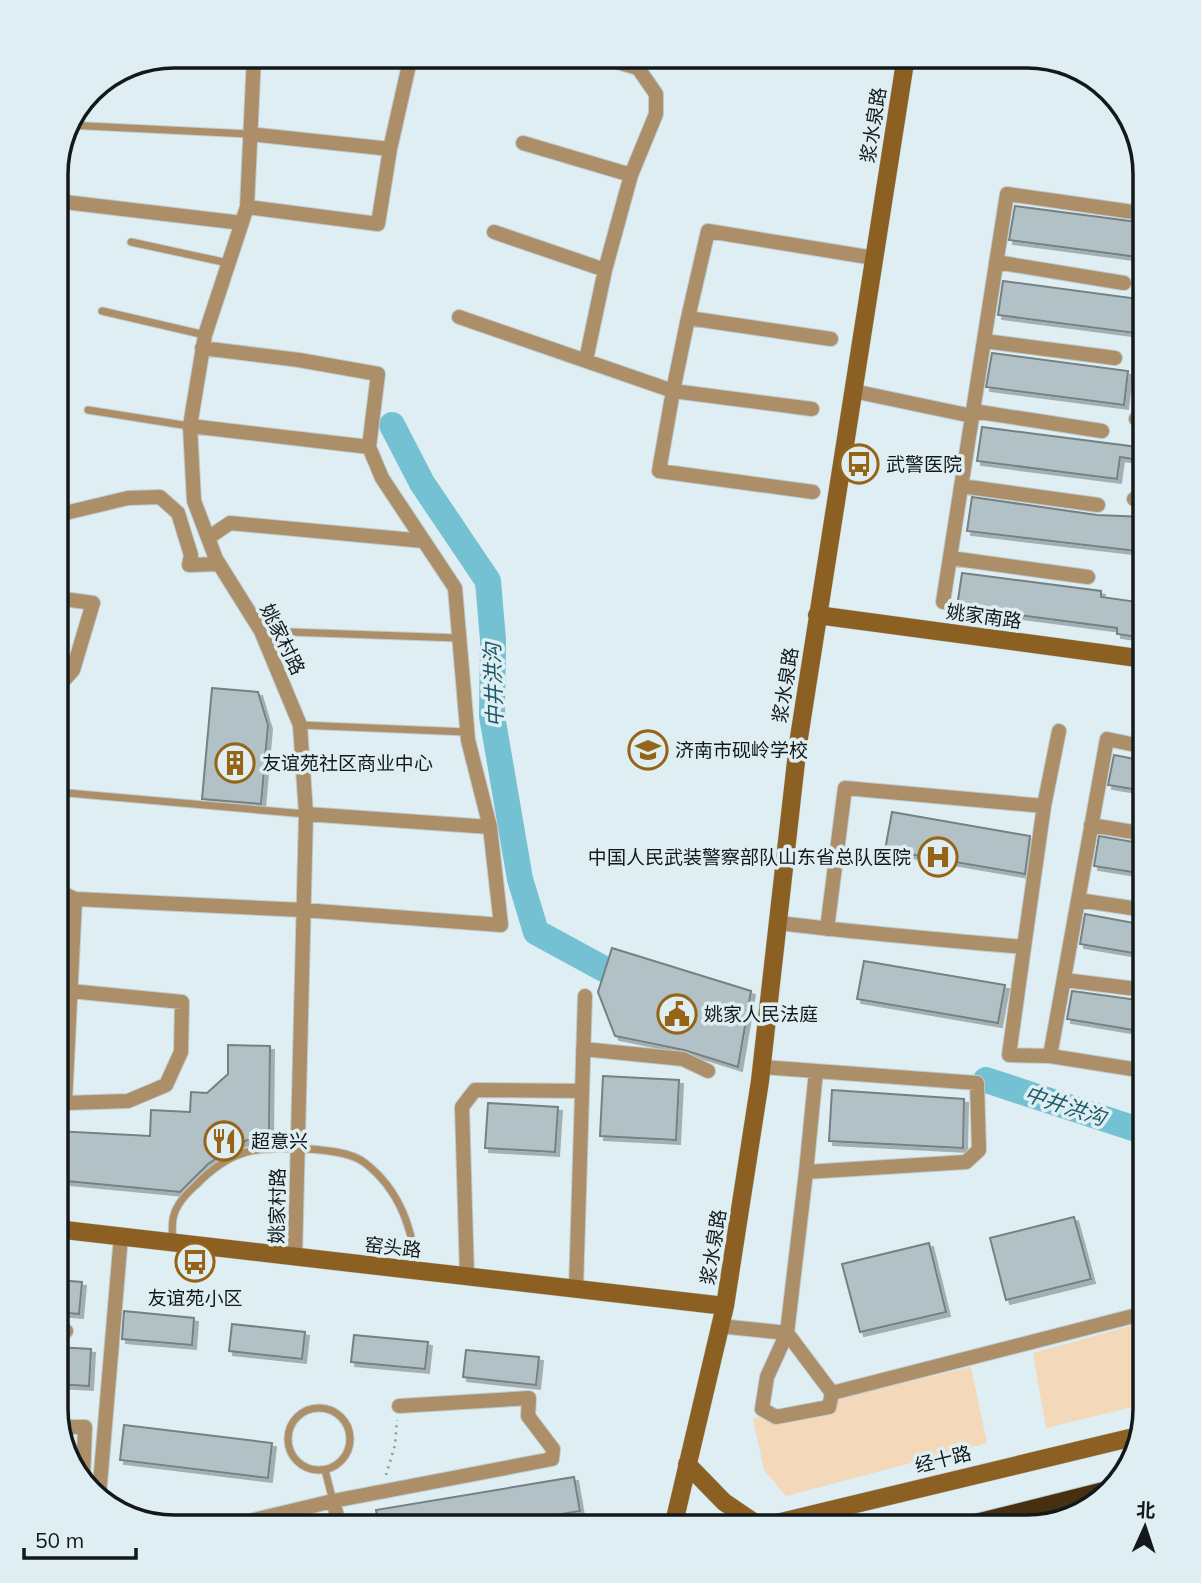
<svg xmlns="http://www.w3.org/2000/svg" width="1201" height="1583" font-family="Mulish,'Noto Sans SC',sans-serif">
<defs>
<filter id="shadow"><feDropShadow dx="4" dy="4" stdDeviation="0" flood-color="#0004"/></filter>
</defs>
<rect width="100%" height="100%" fill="#dfeef2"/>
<path fill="#f3d8b9" d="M 1145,1322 L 1145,1404 L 1046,1428 L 1033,1353 Z
M 971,1367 L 987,1443 L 786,1496 L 764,1470 L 753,1418 Z"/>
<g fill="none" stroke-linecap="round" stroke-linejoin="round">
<path stroke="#73c1d2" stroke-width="26" d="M 392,425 L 422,483 L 488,581 L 493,640 L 492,716 L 520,879 L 536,932 L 604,969
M 986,1080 L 1145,1132"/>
</g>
<path fill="#b2c1c5" stroke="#748185" stroke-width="2" filter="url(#shadow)" d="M 1015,206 L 1145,223 L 1145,258 L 1009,240 Z
M 1003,281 L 1139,299 L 1135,333 L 998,315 Z
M 992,353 L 1128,371 L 1124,405 L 986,387 Z
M 982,427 L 1145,448 L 1145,461 L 1120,457 L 1117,479 L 977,461 Z
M 972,497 L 1097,515 L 1145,517 L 1145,552 L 967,531 Z
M 962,573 L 1101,591 L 1101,597 L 1145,603 L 1145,638 L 1117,634 L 1117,628 L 957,607 Z
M 212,688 L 258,692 L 268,725 L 261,804 L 202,799 Z
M 1114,755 L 1145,761 L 1145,791 L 1108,785 Z
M 892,812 L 1030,836 L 1025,874 L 885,850 Z
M 1099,836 L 1145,844 L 1145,874 L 1094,866 Z
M 1085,914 L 1145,925 L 1145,955 L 1080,944 Z
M 612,948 L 751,991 L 738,1067 L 684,1050 L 615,1036 L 598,992 Z
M 864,961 L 1005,985 L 998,1023 L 857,999 Z
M 1072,991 L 1145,1001 L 1145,1032 L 1067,1019 Z
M 228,1045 L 270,1046 L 269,1132 L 240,1143 L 208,1164 L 180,1192 L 56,1180 L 56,1131 L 150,1136 L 151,1110 L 190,1112 L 191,1092 L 207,1093 L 228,1074 Z
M 603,1076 L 679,1080 L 676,1140 L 600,1136 Z
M 832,1090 L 964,1099 L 963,1148 L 829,1141 Z
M 488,1103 L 558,1107 L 555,1152 L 485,1148 Z
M 1074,1217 L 1091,1279 L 1006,1300 L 990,1238 Z
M 929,1243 L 946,1312 L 860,1332 L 842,1264 Z
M 56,1280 L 82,1282 L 79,1314 L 56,1312 Z
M 124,1311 L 194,1318 L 192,1345 L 122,1339 Z
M 232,1324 L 305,1332 L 302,1359 L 229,1351 Z
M 354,1335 L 428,1342 L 425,1369 L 351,1362 Z
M 56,1347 L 91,1349 L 89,1386 L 56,1384 Z
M 466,1350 L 539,1357 L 536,1385 L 463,1377 Z
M 124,1425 L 272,1443 L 268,1478 L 120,1460 Z
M 574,1477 L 580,1511 L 484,1527 L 379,1527 L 376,1510 Z"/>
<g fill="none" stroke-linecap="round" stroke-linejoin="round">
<g stroke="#becccf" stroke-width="9">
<path id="lane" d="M 67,125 L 249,134
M 131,242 L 228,263
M 102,311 L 205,335
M 88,410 L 189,426
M 261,631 L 459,638
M 300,725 L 467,732
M 56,792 L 306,814
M 56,1064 L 67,1065
M 172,1242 C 173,1234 171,1223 174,1215 C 177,1203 187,1193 196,1185 C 233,1147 257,1147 308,1149 C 325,1150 351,1152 365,1163 C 401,1191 411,1228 418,1270
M288 1439a31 31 0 1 1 62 0a31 31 0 1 1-62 0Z
M 325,1470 L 333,1501"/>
</g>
<g stroke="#becccf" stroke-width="16">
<path id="street" d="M 254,56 L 247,207 L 205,335 L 190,426 L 194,501 L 216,559 L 261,631 L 300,725 L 306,814 L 295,1257
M 596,56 L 638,68 L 656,94 L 656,114 L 631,175
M 250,134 L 390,149
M 523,143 L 631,175 L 605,270
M 56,201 L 242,223
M 247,207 L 378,224 L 390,149 L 411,56
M 494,232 L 605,270 L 586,360
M 996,262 L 1124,283
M 459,317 L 673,391 L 659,471 L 813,492
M 688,318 L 673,391 L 812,409
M 831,339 L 688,318 L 708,231 L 874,258
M 984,341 L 1115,358
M 202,348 L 299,360 L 378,374 L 369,447 L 382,478 L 455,588 L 468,740 L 490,827 L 306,814
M 853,391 L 972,416
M 973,411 L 1102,431
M 1136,419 L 1145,420
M 190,426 L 369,447
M 961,486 L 1098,505
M 1134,499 L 1145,501
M 56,528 L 61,514 L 128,498 L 160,497 L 178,513 L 191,555 L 189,565 L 219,564
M 208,538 L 230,523 L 424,541
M 950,558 L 1088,577
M 1144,584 L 1145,584
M 943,602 L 1007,194 L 1140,213
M 56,689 L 73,670 L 93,603 L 56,598
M 1044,806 L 1059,731
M 1091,825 L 1145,834
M 56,890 L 75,899
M 1078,900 L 1145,910
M 779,923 C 860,933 942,940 1024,947 L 1044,806 L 845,788 L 827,929
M 1024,947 L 1009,1055 L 1050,1056 L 1107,739 L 1145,747
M 1064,980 L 1145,990
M 56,990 L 70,991 L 182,1002 L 181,1052 L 166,1085 L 128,1101 L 65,1103 C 68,1035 72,967 75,899 L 303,910 L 501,925 L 490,827
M 583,1049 L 683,1059 L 708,1071
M 1050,1056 L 1145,1071
M 806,1172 L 816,1071
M 467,1276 L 462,1107 L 475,1090 L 582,1091
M 576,1289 L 585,996
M 720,1326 L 787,1333 L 767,1377 L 762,1409 L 776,1417 L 829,1407 L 832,1393 L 787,1333 L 806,1172 L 966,1162 L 979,1150 L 977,1083 L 762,1067
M 56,1330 L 66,1331
M 832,1393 L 1145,1313
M 62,1427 L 85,1427 L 83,1480
M 99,1496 L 121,1236
M 333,1501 L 552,1459 L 553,1449 L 528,1416 L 529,1398 L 399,1406
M 224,1527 L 333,1501 L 340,1527"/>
</g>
<g stroke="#becccf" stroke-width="19">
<path id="secondary" d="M 817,615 L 1145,659
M 56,1229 L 725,1306
M 687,1464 L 724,1502 L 761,1527
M 673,1527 L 725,1306 L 760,1081 L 798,744 L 906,56
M 760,1527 L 1138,1436"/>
</g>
<g stroke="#becccf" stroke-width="23">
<path id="highway" d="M 966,1527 L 1106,1492"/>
</g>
<path stroke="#8e999c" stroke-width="2.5" stroke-dasharray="2 5" stroke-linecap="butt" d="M 386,1475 L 395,1445 L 397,1420"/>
<use href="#lane" stroke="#ac8e69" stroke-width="7"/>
<use href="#street" stroke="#ac8e69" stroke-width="14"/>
<use href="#secondary" stroke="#8c6022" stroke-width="18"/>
<use href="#highway" stroke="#473011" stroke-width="21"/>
</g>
<defs>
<g id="bus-ring" transform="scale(2.0125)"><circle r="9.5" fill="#dfeef2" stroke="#966417" stroke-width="1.5"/><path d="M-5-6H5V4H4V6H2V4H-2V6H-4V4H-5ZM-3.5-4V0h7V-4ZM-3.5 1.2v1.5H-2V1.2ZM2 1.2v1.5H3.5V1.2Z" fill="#966417"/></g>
<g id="school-ring" transform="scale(2.0125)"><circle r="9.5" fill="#dfeef2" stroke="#966417" stroke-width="1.5"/><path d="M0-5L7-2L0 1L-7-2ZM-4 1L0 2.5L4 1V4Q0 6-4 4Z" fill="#966417"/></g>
<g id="building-ring" transform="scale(2.0125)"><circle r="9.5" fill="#dfeef2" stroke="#966417" stroke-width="1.5"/><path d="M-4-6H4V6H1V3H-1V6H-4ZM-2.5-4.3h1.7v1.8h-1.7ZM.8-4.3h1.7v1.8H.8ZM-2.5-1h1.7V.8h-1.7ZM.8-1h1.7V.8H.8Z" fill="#966417"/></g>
<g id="hospital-ring" transform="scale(2.0125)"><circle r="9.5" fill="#dfeef2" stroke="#966417" stroke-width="1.5"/><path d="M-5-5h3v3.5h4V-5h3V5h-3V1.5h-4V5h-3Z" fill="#966417"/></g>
<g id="civic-ring" transform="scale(2.0125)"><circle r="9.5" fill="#dfeef2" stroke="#966417" stroke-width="1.5"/><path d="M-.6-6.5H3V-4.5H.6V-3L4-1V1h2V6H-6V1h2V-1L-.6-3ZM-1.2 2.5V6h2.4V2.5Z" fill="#966417"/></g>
<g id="restaurant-ring" transform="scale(2.0125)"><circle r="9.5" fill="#dfeef2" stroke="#966417" stroke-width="1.5"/><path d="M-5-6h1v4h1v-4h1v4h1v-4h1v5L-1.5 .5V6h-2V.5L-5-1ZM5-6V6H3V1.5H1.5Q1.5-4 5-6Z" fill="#966417"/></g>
</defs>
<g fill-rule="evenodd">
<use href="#bus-ring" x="859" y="464"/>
<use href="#school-ring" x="648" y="750"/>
<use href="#building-ring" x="235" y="763"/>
<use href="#hospital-ring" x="938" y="857"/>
<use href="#civic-ring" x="677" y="1014"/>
<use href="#restaurant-ring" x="224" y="1141"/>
<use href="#bus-ring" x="195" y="1262"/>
</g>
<g text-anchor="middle" stroke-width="7" stroke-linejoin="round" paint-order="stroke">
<g font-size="19" fill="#13191a" stroke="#dfeef2">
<text transform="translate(873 125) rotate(-81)" y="7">浆水泉路</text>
<text transform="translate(984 616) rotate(8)" y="7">姚家南路</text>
<text transform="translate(283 639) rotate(64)" y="7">姚家村路</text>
<text transform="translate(785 685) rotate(-81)" y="7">浆水泉路</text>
<text transform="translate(277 1206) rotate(-89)" y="7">姚家村路</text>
<text transform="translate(393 1247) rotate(6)" y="7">窑头路</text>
<text transform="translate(713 1247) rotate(-81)" y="7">浆水泉路</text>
<text transform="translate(943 1459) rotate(-14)" y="7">经十路</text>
</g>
<g font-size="19" fill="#13191a" stroke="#dfeef2" text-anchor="start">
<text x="886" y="471">武警医院</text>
<text x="675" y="757">济南市砚岭学校</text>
<text x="262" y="770">友谊苑社区商业中心</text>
<text x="911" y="864" text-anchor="end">中国人民武装警察部队山东省总队医院</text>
<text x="704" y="1021">姚家人民法庭</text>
<text x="251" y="1148">超意兴</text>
<text x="195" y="1305" text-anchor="middle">友谊苑小区</text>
</g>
<g font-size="21" font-style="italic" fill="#1a5a67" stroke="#dfeef2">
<text transform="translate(494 685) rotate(-92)" y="7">中井洪沟</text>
<text transform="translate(1065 1106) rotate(18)" y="7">中井洪沟</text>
</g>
</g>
<path d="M0 0H1201V1583H0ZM174 68H1027A106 106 0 0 1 1133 174V1409A106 106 0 0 1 1027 1515H174A106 106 0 0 1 68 1409V174A106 106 0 0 1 174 68Z" fill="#dfeef2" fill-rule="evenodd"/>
<path fill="none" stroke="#13191a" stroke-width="3.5" d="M174 68H1027A106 106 0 0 1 1133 174V1409A106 106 0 0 1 1027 1515H174A106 106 0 0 1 68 1409V174A106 106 0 0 1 174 68Z"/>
<g transform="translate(1145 1527) rotate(3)" stroke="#dfeef2" stroke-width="5" paint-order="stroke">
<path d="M0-5L12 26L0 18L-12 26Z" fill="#13191a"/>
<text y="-10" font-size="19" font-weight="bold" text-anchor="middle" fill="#13191a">北</text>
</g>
<path d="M24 1548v10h112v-10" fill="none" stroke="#13191a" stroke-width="3.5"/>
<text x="35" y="1548" font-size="21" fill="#13191a" stroke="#dfeef2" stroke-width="5" paint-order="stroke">50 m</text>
</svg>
